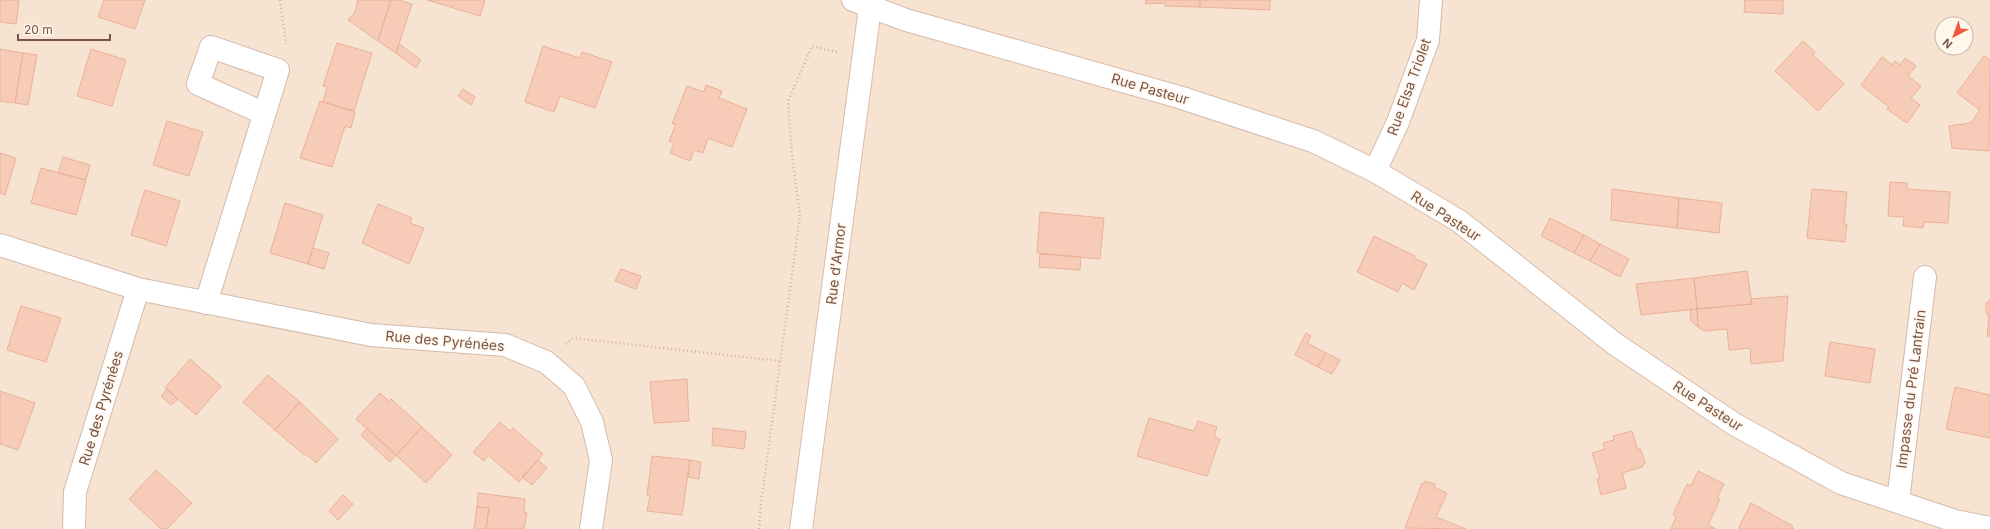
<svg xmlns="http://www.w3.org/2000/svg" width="1990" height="529" font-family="Inter,sans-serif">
<rect width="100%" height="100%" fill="#fef2e3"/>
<path fill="#f7e3d1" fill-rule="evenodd" d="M 0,0 L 1990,0 L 1990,529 L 0,529 ZM 1942,24 L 1966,24 L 1966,48 L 1942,48 Z"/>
<path fill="#f6ccb8" stroke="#eab197" d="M 0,0 L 19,0 L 16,24 L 0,22 Z
M 104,0 L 145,0 L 135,29 L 98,17 Z
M 358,0 L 391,0 L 378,41 L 348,20 L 355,12 Z
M 391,0 L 399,0 L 412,4 L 396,53 L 378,41 Z
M 427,0 L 485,0 L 480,16 Z
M 1146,0 L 1200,0 L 1200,7 L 1165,6 L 1165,3 L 1145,4 Z
M 1200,0 L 1270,0 L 1270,10 L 1200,7 Z
M 1745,0 L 1783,0 L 1783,14 L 1744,12 Z
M 1803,41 L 1815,52 L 1813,55 L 1844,84 L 1818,111 L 1775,71 Z
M 337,43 L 372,53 L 354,111 L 323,102 L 327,87 L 323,86 Z
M 399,44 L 421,60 L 416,68 L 396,53 Z
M 543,46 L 580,58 L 582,52 L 612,62 L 595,108 L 560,96 L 554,112 L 525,102 Z
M 0,49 L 23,53 L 15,103 L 0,101 Z
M 91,49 L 126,60 L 112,106 L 77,96 Z
M 23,53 L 37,55 L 28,105 L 15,103 Z
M 1984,56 L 1990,60 L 1989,151 L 1952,148 L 1949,126 L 1971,123 L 1980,110 L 1957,93 Z
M 1882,57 L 1892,65 L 1895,61 L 1900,65 L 1905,58 L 1916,66 L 1908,76 L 1921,86 L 1911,98 L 1920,105 L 1907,123 L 1887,109 L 1889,107 L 1861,85 Z
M 706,85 L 722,91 L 719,98 L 747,109 L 732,147 L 708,138 L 703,153 L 694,150 L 690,161 L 670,153 L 674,143 L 669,141 L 676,124 L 672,124 L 687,86 L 704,92 Z
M 463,89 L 475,97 L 471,105 L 458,96 Z
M 320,101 L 355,112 L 351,128 L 345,126 L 332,167 L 300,158 Z
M 167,121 L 203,132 L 189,176 L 153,165 Z
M 0,153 L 16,158 L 5,195 L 0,193 Z
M 63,157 L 90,165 L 86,180 L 58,173 Z
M 41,168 L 86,180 L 76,215 L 31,203 Z
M 1890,182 L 1907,183 L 1907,189 L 1950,192 L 1948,223 L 1924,222 L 1923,228 L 1903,226 L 1904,217 L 1888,216 Z
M 1612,189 L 1679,198 L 1677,228 L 1611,220 Z
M 1812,189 L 1847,192 L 1844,224 L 1847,224 L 1845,242 L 1807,238 Z
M 145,190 L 180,201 L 166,246 L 131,235 Z
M 1679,198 L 1722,203 L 1719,233 L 1677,228 Z
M 285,203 L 323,215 L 308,264 L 270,253 Z
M 378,204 L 412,218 L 410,223 L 424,228 L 409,264 L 362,243 Z
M 1040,212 L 1104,218 L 1100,259 L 1037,253 Z
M 1550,218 L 1584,235 L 1574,253 L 1541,236 Z
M 1584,235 L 1600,244 L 1590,261 L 1574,253 Z
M 1374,236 L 1415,256 L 1414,258 L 1427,264 L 1414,290 L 1402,283 L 1398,292 L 1357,272 Z
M 1600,244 L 1629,259 L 1620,277 L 1590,261 Z
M 313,248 L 329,253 L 324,269 L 308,264 Z
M 1040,254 L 1081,257 L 1080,270 L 1039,267 Z
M 621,269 L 641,276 L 636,289 L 615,281 Z
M 1747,271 L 1752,304 L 1697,309 L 1694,278 Z
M 1694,278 L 1697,309 L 1641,315 L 1636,284 Z
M 1788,296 L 1783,361 L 1751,364 L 1750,348 L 1729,350 L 1727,329 L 1704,331 L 1698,327 L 1697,309 L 1752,304 L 1751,299 Z
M 1990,300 L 1990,336 L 1987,336 L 1989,317 L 1986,313 L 1986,303 Z
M 21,306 L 61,318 L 46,362 L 7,350 Z
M 1697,309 L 1698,327 L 1691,321 L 1690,310 Z
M 1306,333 L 1311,336 L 1307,343 L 1326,353 L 1318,367 L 1295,355 Z
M 1830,342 L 1875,349 L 1870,383 L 1825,376 Z
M 1326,353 L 1340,360 L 1332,374 L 1318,367 Z
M 190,359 L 221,386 L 196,415 L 165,388 Z
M 268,375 L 300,402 L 275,430 L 243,402 Z
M 687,379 L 689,421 L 654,423 L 650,382 Z
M 1955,387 L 1990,395 L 1990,438 L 1946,429 Z
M 167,389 L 178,399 L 171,405 L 161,396 Z
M 0,391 L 35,403 L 18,450 L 0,444 Z
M 380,393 L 389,401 L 391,399 L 422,427 L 396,455 L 356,419 Z
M 300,402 L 338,439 L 316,463 L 306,454 L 304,455 L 275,430 Z
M 1149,418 L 1194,431 L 1198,421 L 1217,427 L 1214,437 L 1220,439 L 1207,476 L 1137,456 Z
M 500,422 L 510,431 L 513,428 L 543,454 L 519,482 L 488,455 L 484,461 L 473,452 Z
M 422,427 L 452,455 L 426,483 L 396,455 Z
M 367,428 L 396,455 L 390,462 L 361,435 Z
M 713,428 L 746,432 L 744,449 L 712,445 Z
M 1632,431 L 1637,448 L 1641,450 L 1645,462 L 1642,467 L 1622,473 L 1626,488 L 1601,495 L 1597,479 L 1600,478 L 1592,453 L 1605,449 L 1603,443 L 1614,440 L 1613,436 Z
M 652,456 L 690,460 L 682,515 L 647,511 L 650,496 L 647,495 Z
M 538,460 L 547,468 L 532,485 L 522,477 Z
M 690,460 L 701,462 L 699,479 L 688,477 Z
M 156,470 L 192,503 L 167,529 L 161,529 L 129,499 Z
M 1698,471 L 1724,484 L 1717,498 L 1720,499 L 1708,525 L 1716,529 L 1671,529 L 1676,517 L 1673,515 L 1687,484 L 1691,486 Z
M 1425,481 L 1435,484 L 1434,487 L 1447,493 L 1436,517 L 1466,529 L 1405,528 L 1422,483 L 1424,484 Z
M 478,493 L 525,499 L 524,513 L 527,513 L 524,529 L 486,529 L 489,508 L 477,507 Z
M 343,495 L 353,504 L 338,520 L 329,511 Z
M 1751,503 L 1793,526 L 1792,528 L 1794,529 L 1738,529 Z
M 477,507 L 489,508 L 486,529 L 474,529 Z"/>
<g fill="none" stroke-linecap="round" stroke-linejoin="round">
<g stroke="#d3baab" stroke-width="24">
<path id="street" d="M 1375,171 L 1398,122 L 1428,40 L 1431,0
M 0,245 L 138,289 L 371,335 L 505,345 L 546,362 L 574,386 L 592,422 L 601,460 L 591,529
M 206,303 L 278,70 L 211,47 L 198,84 L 263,113
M 1898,501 L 1925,277
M 74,529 L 75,492 L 138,289"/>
</g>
<g stroke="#d9bbaa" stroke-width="24">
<path id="secondary" d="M 853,0 L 906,20 L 1179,97 L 1313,141 L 1375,171 L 1459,221 L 1615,344 L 1734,424 L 1841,483 L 1955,521 L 1990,528
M 801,529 L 871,0"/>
</g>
<path stroke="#dbaf9b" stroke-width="2.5" stroke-dasharray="1 3" stroke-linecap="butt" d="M 280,0 L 286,44
M 566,344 L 573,338 L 780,361
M 759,529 L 761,503 L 800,216 L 792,156 L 788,101 L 812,46 L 837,52"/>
<use href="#street" stroke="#fff" stroke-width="22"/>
<use href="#secondary" stroke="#fff" stroke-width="22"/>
</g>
<g text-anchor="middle" stroke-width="3" stroke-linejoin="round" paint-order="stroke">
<g font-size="14" fill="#795547" stroke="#fff6ec">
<text transform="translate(1409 87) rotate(-70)" y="5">Rue Elsa Triolet</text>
<text transform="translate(1150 89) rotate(16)" y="5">Rue Pasteur</text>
<text transform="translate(1446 216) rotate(33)" y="5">Rue Pasteur</text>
<text transform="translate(836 264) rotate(-83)" y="5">Rue d'Armor</text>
<text transform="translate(445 341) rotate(5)" y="5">Rue des Pyrénées</text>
<text transform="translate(1911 389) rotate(-83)" y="5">Impasse du Pré Lantrain</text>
<text transform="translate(1708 406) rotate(33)" y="5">Rue Pasteur</text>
<text transform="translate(101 408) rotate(-73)" y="5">Rue des Pyrénées</text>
</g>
</g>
<g transform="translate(1954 36) rotate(221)"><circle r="19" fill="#fff6ec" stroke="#c9b6aa"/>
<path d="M0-3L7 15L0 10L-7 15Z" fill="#f3583e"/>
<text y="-6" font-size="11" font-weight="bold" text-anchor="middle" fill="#795547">N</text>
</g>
<path d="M18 34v6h92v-6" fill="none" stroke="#795547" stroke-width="2"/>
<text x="24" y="34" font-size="12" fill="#795547" stroke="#fff6ec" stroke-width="3" paint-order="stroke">20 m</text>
</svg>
